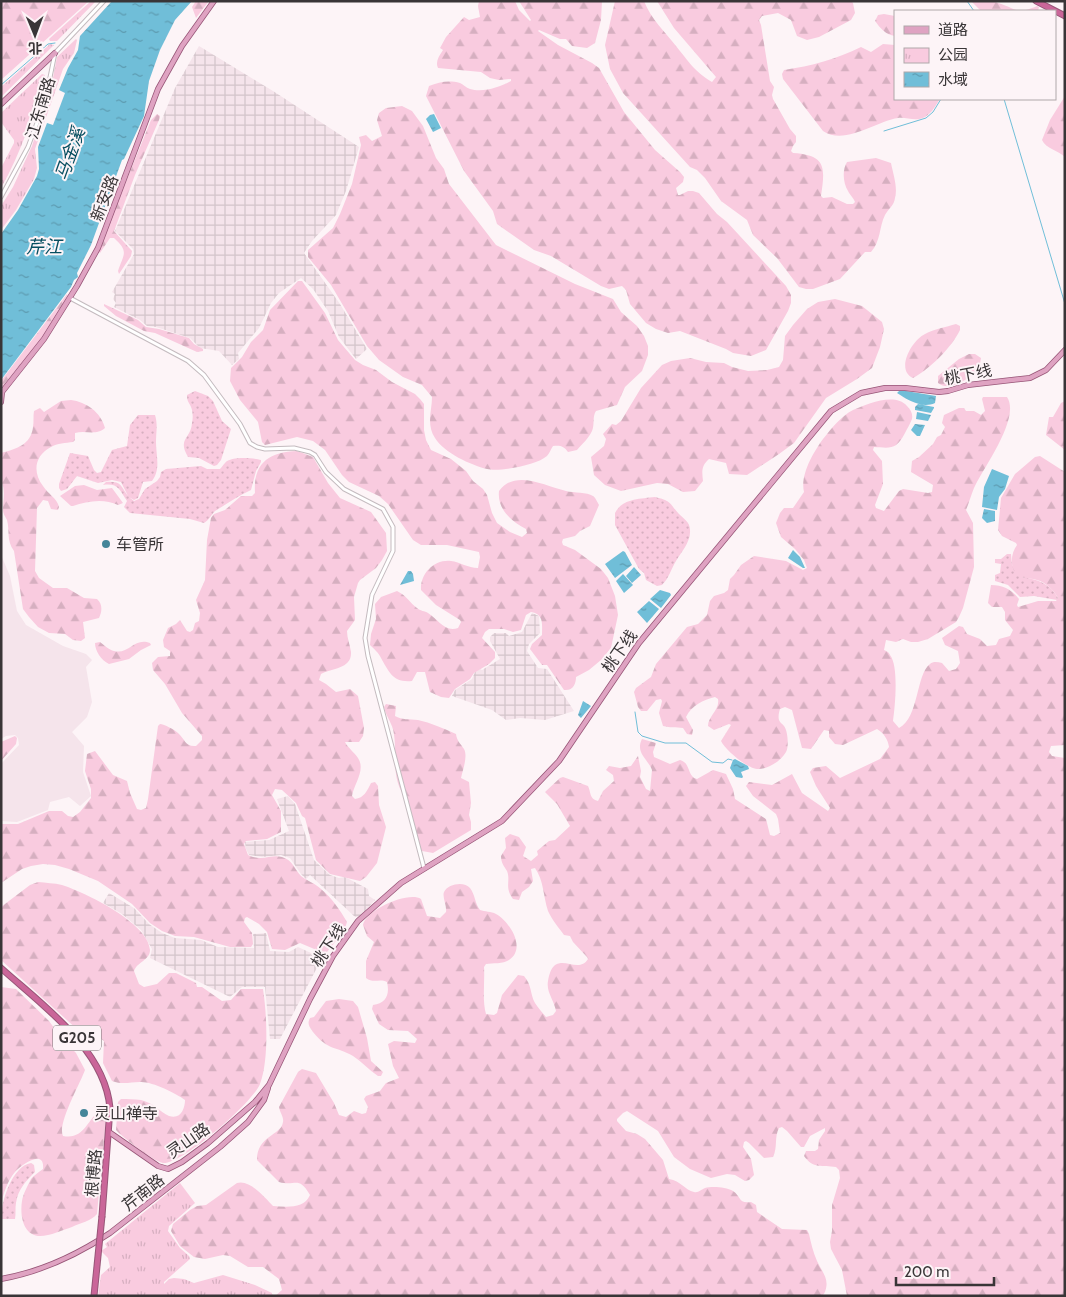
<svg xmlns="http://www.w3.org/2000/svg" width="1066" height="1297" font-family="Cabin,'Noto Sans SC',sans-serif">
<defs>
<pattern id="industrial-grid" width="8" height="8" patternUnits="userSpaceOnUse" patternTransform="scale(1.25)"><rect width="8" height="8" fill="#f5e4eb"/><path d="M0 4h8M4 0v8" fill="none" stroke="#d3c4ca"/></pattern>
<pattern id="grass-dots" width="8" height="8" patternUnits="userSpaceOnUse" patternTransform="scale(1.25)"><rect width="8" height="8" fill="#f9cbdf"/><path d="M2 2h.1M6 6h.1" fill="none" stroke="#d6afc0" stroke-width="1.8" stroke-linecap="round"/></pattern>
<pattern id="forest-firs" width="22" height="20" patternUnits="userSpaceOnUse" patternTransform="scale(1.25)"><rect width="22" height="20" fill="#f9cbdf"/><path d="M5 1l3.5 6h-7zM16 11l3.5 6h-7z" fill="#d6afc0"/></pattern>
<pattern id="park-tufts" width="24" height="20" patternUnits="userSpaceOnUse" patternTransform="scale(1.25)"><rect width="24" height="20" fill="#f9cbdf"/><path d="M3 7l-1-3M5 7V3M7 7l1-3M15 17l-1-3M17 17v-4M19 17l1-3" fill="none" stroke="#d6afc0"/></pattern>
<pattern id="water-ripples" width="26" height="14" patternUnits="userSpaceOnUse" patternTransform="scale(1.25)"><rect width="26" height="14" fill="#70bed8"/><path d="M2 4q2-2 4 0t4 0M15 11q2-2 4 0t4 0" fill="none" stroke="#5d9bb0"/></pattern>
</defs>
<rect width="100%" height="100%" fill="#fdf4f7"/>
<path fill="#f5e4eb" d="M 1,555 L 10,576 L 17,611 L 26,625 L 63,646 L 86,654 L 92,660 L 86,667 L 92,702 L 87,717 L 72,732 L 84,746 L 83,772 L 91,796 L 80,806 L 69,797 L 50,802 L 48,810 L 17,822 L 1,821 L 1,764 L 19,745 L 18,738 L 15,735 L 6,736 L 1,739 Z"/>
<path fill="url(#industrial-grid)" d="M 199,46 L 273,91 L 359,147 L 346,191 L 336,215 L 312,241 L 304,253 L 340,304 L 367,349 L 356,359 L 339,337 L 328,311 L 313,289 L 301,278 L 279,293 L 271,303 L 259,328 L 238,353 L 239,359 L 232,365 L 219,351 L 200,348 L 190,338 L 156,327 L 147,326 L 140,320 L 114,307 L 116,303 L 113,299 L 115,294 L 112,292 L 134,254 L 133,249 L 115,231 L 175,88 Z
M 532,613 L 539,616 L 540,633 L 529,644 L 527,651 L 538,668 L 547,669 L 574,711 L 545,720 L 520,718 L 506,720 L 492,710 L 452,696 L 455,690 L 472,679 L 475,672 L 480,669 L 482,670 L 500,659 L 490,641 L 490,637 L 494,633 L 506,633 L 509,636 L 522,632 Z
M 288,796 L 295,804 L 314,860 L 330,875 L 339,878 L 345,877 L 368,889 L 369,896 L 375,900 L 359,918 L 354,916 L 310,875 L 306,879 L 301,874 L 290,858 L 281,855 L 262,857 L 249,855 L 246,849 L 245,842 L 269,840 L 289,831 L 277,799 Z
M 109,893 L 134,908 L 149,924 L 162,933 L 175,938 L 201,940 L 218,947 L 254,948 L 253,934 L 266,933 L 270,951 L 289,952 L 298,947 L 322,958 L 280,1039 L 270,1039 L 265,987 L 242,987 L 230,997 L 150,958 L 152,949 L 141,930 L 122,914 L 103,903 Z"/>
<path fill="url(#grass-dots)" d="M 195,391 L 208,396 L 213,401 L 222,421 L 231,429 L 221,460 L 217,465 L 214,466 L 199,458 L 188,457 C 177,438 191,439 192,423 C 193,419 193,411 191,407 C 189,402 187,402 187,395 Z
M 138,415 L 155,415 C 158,425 156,432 156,442 C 156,456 161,469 152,481 L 143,482 L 138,498 L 134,500 L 129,497 L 134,501 L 139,499 L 145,489 L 157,481 L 160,477 L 161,472 L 166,469 L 201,466 L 207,469 L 220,469 C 222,467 223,465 225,463 C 231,456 253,458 261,460 L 261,462 L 256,471 L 251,490 C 238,496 227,504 215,511 C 211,515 209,520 204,523 L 190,519 L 130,513 L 124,507 L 127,501 C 119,489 118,483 103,485 L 106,482 C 121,481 120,485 128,496 L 121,482 L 112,480 L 98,483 L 77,476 L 67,489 L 61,491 L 59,488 L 59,484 L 70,453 L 88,456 L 94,470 L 97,473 L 101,472 L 112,450 L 127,446 L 130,425 Z
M 655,497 C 672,501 669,503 679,514 C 684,519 690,522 690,530 C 691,542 681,552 676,561 C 671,569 669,578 662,585 L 657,586 L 646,580 L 644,573 L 639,569 L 615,525 L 615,513 C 623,498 640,499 655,497 Z
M 1007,554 L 1011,554 L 1012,565 L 1022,577 C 1037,579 1051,584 1058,598 L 1057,600 L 1034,596 L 1020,597 L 1008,585 L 995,581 L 995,575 L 1000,573 L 1001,564 L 995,563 L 995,559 L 1001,559 Z
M 31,1163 L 34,1165 L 35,1172 C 26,1181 18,1189 16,1203 C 15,1208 16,1214 15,1219 L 1,1219 C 1,1202 12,1166 31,1163 Z"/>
<path fill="url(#forest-firs)" d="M 1,1 L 89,1 L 1,80 Z
M 196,1 L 209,1 L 196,18 L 192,7 Z
M 479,1 L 515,1 L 519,10 L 530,21 L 531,20 L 519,1 L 602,1 L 601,20 L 595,43 L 587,48 L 572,46 L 566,39 L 560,39 L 539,30 L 538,31 L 558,45 L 592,63 L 599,68 L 624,112 L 655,150 L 680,172 L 684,177 L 683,182 L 676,188 L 678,195 L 680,195 L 688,191 L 693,191 L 699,193 L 717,214 L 727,222 L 786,286 L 791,295 L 791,303 L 788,311 L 766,350 L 751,356 L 733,353 L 726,349 L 680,331 L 668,333 L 656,329 L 646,323 L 630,304 L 626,290 L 622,286 L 609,289 L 601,286 L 551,256 L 534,250 L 497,224 L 493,211 L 464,171 L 426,96 L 429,86 C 439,82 449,80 460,83 C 463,84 466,88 470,89 C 483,93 500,87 511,81 L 511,79 L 499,80 L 490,78 L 481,72 L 438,68 C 435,62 439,56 443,50 L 440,48 L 446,37 L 464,17 L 469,20 L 480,17 L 478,6 Z
M 615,1 L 644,1 C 651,19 665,32 676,46 C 689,62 694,71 712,82 L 716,77 L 674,28 L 657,1 L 851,1 L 853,3 L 855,13 L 851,20 L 819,37 L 807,40 L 797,36 L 791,20 L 778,13 L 762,16 L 759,20 L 761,25 L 770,81 L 774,87 L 772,95 L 773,99 L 790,129 L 796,136 L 796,142 L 793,146 L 791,151 L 793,153 C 827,155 825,168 821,196 L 823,198 L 832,197 L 847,204 L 853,204 L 855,202 C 853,197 850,195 848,191 C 843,183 842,170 847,162 L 876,158 L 891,163 C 893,174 898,187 895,198 C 894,206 888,209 885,215 C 879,227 881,241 871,252 L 865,252 L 840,279 L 813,289 L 806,289 L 799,287 L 777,258 L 753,235 L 747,220 L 721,201 L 705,178 L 697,170 L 690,167 L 623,93 L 610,69 L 605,45 Z
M 971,1 C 979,1 988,0 995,2 C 1015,7 1015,16 1037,6 L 1039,7 L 1038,11 L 981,11 Z
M 884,14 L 895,16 L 895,36 C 886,35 880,28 875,21 L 878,15 Z
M 883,44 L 895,45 L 895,99 L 940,99 C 936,105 932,113 925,117 C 916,122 907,117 898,118 C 876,121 845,146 823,131 L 783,79 L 782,74 L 784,70 C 811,66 837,59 861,47 L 871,52 Z
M 1065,96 L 1065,157 C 1058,150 1046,149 1042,140 L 1050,120 Z
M 402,106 L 412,111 L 423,126 L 436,158 L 444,169 L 449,184 L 496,245 L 575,284 L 613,299 L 621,312 L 637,326 L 644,336 L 648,346 L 648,355 L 642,371 L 625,387 L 617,405 L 596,411 C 592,417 595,424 592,431 C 589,438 582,444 577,450 L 568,452 C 564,446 560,445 553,446 C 551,449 549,454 547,456 C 537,465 500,472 487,469 C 471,465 444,453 435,438 C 426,424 432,411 432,397 L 422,385 L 403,377 L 379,360 L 367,346 L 331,285 L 308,257 L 308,250 L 333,228 L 340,214 L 352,184 L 361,145 L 359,137 L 366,135 L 372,141 L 382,136 L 377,120 L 379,113 L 386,108 Z
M 157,114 L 160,116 L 159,120 L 135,175 L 114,231 L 132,251 L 131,256 L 119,274 L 118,271 C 124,253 129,252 114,238 L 110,238 L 100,253 L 98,251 L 151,120 Z
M 298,281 L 302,281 L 325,313 L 338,340 L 355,360 L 363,365 L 376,370 L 392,382 L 415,394 L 420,399 L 424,404 L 424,430 L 426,440 L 431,450 L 451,459 L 466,471 L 473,481 L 483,489 L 487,495 L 492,513 L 497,523 L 510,532 L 522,537 L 527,533 L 526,529 C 511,521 497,509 499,491 C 515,469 545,486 566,491 C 574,493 587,492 593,496 C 596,498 597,502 599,505 L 590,526 L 580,531 L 575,536 L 563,539 L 562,542 L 563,545 L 575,550 L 601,569 L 608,578 L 615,596 L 618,615 L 611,648 L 601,660 L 589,670 L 576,677 C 576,684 573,691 564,690 L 547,665 L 542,665 L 530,649 L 532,644 L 542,635 C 542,624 544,614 531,612 L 526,615 L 521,630 L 513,632 L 504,629 L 489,629 L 485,632 L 482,638 L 495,652 L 495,658 L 489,664 L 474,673 L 470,679 L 455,689 L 449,698 L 441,697 L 430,692 L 425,672 L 417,672 L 412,681 C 393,683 389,672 381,658 C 379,653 374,649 370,645 L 371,634 L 376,619 L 375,604 L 381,597 L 397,591 C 407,596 410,603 417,608 C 420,611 425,611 428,613 C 438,619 445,633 458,628 L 461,622 L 460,620 L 436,605 L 421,590 C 420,574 434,559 451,561 C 460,562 468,568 478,568 L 480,557 L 479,552 L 447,545 L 421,545 L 413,540 L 388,504 L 379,496 L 349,482 L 342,475 L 325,450 L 313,441 L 297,437 L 265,445 L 262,442 L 258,422 L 240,400 L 230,381 L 231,368 L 242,357 L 251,342 L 263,330 L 270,310 Z
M 67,294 L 68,296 L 40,341 L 1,388 L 1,381 Z
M 835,299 L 862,306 L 882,322 L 884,329 L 880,347 L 872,368 L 857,379 L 826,398 L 794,443 L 779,454 L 747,475 L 729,474 L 726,463 L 709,459 C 701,466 702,472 703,481 L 695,491 L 683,492 L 668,484 L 657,483 L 621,491 L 605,485 L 594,475 L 591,457 L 604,446 L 606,439 L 603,434 L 612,424 L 616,425 L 621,421 L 641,388 L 662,365 L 671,361 L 690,358 L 706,362 L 724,363 L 732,367 L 748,371 L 767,370 L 779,367 L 783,360 L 785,336 L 793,325 L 807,309 L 818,302 Z
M 104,304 L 138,320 L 146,327 L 159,329 L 189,338 L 194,344 L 203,349 L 203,351 L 197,352 L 155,333 L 144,331 L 116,316 L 104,306 Z
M 956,324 L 960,326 L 960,330 C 952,347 930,369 913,378 C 895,370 912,340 925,334 C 934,329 946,327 956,324 Z
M 969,354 L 975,354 L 981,358 L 979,370 C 969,377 951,393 938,383 L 938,376 L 959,359 Z
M 983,397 L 1007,397 C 1021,418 983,468 974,488 C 971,495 969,503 966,510 L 973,523 L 974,567 L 963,608 L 959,617 L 956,622 L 928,639 L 918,642 L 911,642 L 903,639 L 896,642 L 886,640 L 884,650 C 886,651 889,652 890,655 C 899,666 895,707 893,721 L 899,728 C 919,718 916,674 930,664 C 933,661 938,662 942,663 L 949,671 L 956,669 L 960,663 L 958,651 L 945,645 L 942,638 L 959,626 L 963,627 L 967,634 L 980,639 L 987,646 L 996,645 L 999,639 L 1010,636 L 1013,630 L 1005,620 L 1005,612 L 1002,607 L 992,607 L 988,603 L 991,585 C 1003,585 1011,589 1019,599 L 1017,605 L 1018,607 L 1038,601 L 1056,601 L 1058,598 C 1054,590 1045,582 1037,580 C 1032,578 1026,579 1021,577 C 1009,572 1010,554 1017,545 L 1016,543 L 1002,536 L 998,530 L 1001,498 L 1015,474 L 1035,457 L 1040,456 L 1065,472 L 1065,745 L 1051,746 L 1049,752 L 1052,756 L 1065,758 L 1065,1296 L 847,1296 L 842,1270 L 831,1249 L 830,1242 L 832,1231 L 832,1205 L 840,1178 L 839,1170 L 836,1167 C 822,1165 813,1169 804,1156 L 806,1151 L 815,1151 L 818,1149 L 819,1140 L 825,1131 L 825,1128 L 810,1136 L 804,1147 L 801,1147 L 787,1131 L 782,1127 L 779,1128 C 774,1137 778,1147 773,1157 L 764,1158 L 749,1143 L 746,1141 L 744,1142 L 743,1147 L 751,1159 L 754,1175 L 749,1180 L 745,1181 L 735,1175 L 727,1174 L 711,1178 L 690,1169 L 674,1157 L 658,1131 L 627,1111 L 623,1113 L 617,1119 L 617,1121 L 626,1131 L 637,1134 L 645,1139 L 663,1160 L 669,1179 C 681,1181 685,1190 694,1192 C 699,1193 700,1190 705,1188 C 712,1186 726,1187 733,1191 C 741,1196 738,1204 751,1202 L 756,1205 L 757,1212 L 782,1229 L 807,1230 L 809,1234 C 811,1243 813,1252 817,1261 C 822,1272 831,1280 824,1294 L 821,1296 L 174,1296 L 190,1284 L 265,1290 L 275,1296 L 282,1290 L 279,1279 L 263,1267 L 248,1267 L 230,1256 L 223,1255 L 205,1259 L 194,1257 L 180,1246 L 171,1231 L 173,1224 L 190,1210 L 197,1206 L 206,1205 L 237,1183 C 250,1179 265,1198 273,1206 C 287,1207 304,1209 310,1195 C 298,1175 296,1187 279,1182 L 257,1160 C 257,1135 281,1136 283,1122 C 284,1117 280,1113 279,1107 L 298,1072 L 302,1069 L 316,1073 L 334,1103 L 339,1115 L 346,1117 L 354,1111 L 362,1114 L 366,1113 L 368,1107 L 364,1099 L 366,1096 L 380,1091 L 386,1083 L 399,1078 L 393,1066 L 388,1044 L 394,1041 L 415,1043 L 417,1039 L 408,1031 L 388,1030 L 379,1024 L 372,1009 L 373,1005 C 386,1003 390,995 387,982 C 379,978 374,984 366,978 L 366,961 L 374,942 L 367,936 L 363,925 C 366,910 408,891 421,899 L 427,916 L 440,918 L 446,912 C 447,906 442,897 444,892 C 448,884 464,881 470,888 C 475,894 475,904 480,910 C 485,912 491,911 496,914 C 509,921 527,948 509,960 C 503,964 493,963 486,964 L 484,967 C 485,982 482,1000 486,1014 L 494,1015 L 497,1013 L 502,995 L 518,975 L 524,976 C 532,985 530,994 535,1003 C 538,1008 542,1012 546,1017 L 553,1015 L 556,1011 C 554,1000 546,992 548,981 C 554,945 577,977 588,959 L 587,957 L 573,942 L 570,936 L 564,935 C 559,928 552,920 548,911 C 543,896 544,881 535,868 L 531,869 L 533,881 L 529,887 L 522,892 L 519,900 L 513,899 C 504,887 511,881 507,871 C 504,866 501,863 501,856 L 506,848 L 505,838 L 510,834 L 519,837 L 526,847 L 523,856 L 531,861 L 538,855 L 537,851 L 549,841 L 555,840 L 570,826 L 557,804 L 545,792 L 560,778 L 563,777 L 588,786 C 591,792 589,799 598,801 L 603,791 L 614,781 L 613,775 L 606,770 L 609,766 L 620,768 L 631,766 L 638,756 L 641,771 L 640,777 L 646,789 L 650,791 L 652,770 C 648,759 635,753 642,739 L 656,743 L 653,752 L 654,757 L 670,764 L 680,760 C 690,763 687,772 694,778 L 697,779 L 713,770 L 726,774 L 733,789 L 735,799 L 766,819 L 770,835 L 774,836 L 780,833 L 778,819 L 776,814 L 753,796 L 746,786 L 749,782 L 772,785 L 792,774 L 802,793 L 828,811 L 830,808 L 816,786 L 810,772 L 813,768 L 826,766 L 840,778 L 880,759 L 889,747 C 888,740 884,733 877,729 L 843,745 L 835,744 L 829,737 L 829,731 L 824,730 L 811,749 L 802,748 L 792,710 L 785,707 L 780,709 C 779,712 778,717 779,720 C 780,723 783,724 784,726 C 788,731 789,747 786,752 C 781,761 767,770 757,769 C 747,768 725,750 721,741 L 731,725 L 729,724 L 714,730 L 708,726 C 708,716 720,710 718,699 L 715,697 C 703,700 692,705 686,717 L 693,730 L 692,735 L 687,734 L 683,728 C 676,727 670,728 663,726 L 659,713 L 662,701 L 661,699 L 656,700 L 647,711 L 641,711 L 638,707 L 634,692 L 636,688 L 651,677 L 656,664 L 687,627 L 698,624 L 707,615 L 710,601 L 714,596 L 724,593 L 728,590 L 730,579 L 734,575 L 741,565 L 754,556 L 786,561 L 803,570 L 807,568 L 804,560 L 795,549 L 781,537 L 776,523 L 780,513 L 784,508 L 793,508 L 804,492 C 800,475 813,453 823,439 C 831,429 841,416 853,410 C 867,404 895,392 907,406 C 911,410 913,414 912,419 C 910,424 907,429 905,433 C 896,450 891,448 874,447 L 873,450 L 882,461 L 883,484 L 875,505 L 876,508 L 884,511 L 899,491 L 903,489 L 928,493 L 932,492 L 933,485 L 911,472 L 912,461 L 919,457 L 933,444 L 937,437 L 941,435 L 945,427 L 942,423 L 944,415 L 959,408 L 964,408 L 966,411 L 974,411 L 981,415 L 985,411 L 982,399 Z
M 71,400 C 86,402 101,412 105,428 C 96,436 86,430 75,433 L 75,440 L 73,442 C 66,443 57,443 51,447 C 35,455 32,472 43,486 C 48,494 57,498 59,507 L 58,510 L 51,509 L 48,501 L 43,500 L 37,508 L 35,571 L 39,578 L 53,588 L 67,588 L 84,598 L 97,599 C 103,604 102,612 99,618 L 83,622 L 85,638 L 81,641 L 73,640 L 65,634 L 49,633 L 38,627 L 29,617 L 23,609 L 14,551 C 6,540 10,531 7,520 C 5,516 3,514 3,509 C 3,500 6,490 1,481 L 1,453 C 16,449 31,445 33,427 C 34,422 33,416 34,411 L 40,408 L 44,412 L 61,401 Z
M 1065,401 L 1065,450 L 1046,435 L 1049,417 L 1053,417 L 1061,403 Z
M 297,451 L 313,457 L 328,483 L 340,498 L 371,512 L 386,533 L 387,551 L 382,560 L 376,568 L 360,580 L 358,583 L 354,597 L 355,620 L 347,631 C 347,638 350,645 351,652 C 352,669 332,668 321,674 L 319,680 L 326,684 L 336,692 L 350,689 L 358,696 L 364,728 L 363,736 L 359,742 L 345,742 C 348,748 354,752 358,758 C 366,770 354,784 352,796 L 355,799 C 364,798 367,791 371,783 L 375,782 L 378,786 L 379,805 L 386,827 L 377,863 L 366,877 L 360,881 L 330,874 L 316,860 L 305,818 L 302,816 L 296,803 L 282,790 L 275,789 L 272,795 L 281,811 L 281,832 L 267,839 L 246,841 L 244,844 L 248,855 C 263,862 270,854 282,857 C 293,860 294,869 301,876 C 307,881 315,883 321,889 C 332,898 340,910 347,922 L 344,931 L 327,952 L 319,951 L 300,943 L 285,950 L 272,949 L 267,932 L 259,924 L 247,917 L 245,918 L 244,922 L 252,933 L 253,944 L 251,947 L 230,947 L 194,937 L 175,936 L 162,931 L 150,923 L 132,904 L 98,881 L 69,869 L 55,865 L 43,864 L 31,866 L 22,869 L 1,883 L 1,824 L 18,824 L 49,811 L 62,811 L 68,816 L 73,817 L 80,812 L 91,798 L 91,789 L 85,771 L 87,754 L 95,751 L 113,775 L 127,781 L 130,793 L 137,809 L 141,810 L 146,808 L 148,799 L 158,726 L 160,724 C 164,724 175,730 178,733 C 185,739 185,747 196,746 L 202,740 L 202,736 L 182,713 L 165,684 L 153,670 L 152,663 L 158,657 L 170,656 L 170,651 L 164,647 L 163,640 L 168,628 L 176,624 L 180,620 L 187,631 L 190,632 L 193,630 L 195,623 L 199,621 L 200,613 L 196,600 L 205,580 L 207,540 L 211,518 L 214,514 L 225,510 L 241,496 L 252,496 L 255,493 C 253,463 269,452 297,451 Z
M 84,485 L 97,490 L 112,488 L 123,503 L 118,505 C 104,498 87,501 73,506 L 71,506 L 60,496 L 75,486 Z
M 100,642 C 104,645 109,650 114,651 C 129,655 134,637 150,643 L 151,645 L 141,650 L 129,659 L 109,664 C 101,660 95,651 95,643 Z
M 386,704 L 396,706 L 395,716 C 402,720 409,719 418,720 C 431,723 443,728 456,734 C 457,741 460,743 464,749 C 468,756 463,769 461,778 L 469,782 L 471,803 L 469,815 L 471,822 L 471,830 L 433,853 L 422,851 C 411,838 409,818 409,802 C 388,779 399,756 393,729 C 391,722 386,716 384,707 Z
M 15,736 L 17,738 L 16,744 L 1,761 L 1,742 Z
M 38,882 C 46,883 54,883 62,885 C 84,892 149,923 150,950 C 150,960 137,962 134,971 L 139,984 L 144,987 L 157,984 L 169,973 L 176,973 L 196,983 L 197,987 L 202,987 L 222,1001 L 231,1000 L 241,989 L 263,989 C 267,1015 269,1060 260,1084 C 253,1102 182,1165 163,1163 C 155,1162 122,1137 116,1130 L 118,1102 L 121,1099 C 127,1099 135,1099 141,1100 C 154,1103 160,1112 169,1116 C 181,1120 185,1108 185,1100 C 176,1093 151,1081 140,1082 C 130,1082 123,1085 112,1081 L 103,1063 L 104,1041 C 97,1035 88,1037 80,1032 L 1,960 L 1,907 L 30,885 Z
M 1,987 L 16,989 L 49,1021 L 60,1036 L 76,1053 L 85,1070 C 80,1084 57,1124 63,1136 C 84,1140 87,1120 100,1110 L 105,1111 L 106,1117 L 103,1150 L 96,1153 C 90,1163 91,1173 100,1181 L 97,1214 C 91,1221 80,1223 72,1227 C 63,1230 48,1237 38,1236 C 22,1234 20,1213 22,1201 C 23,1194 28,1185 31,1179 C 34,1175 39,1172 43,1169 C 45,1148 21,1165 15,1172 C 8,1180 3,1194 1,1205 Z
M 339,999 L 353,1001 L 358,1007 L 367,1038 L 371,1061 L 383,1072 L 381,1076 L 378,1076 C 369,1070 362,1062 353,1056 C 336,1046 328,1051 313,1032 C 309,1026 307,1024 310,1018 L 314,1017 L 326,1001 Z"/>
<path fill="url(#park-tufts)" d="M 91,1 L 96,1 L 57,41 L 50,41 L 49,39 Z
M 76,39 L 77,40 L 74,53 L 63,69 L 35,149 L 37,168 L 34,179 L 16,210 L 1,230 L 1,206 L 13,187 L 32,146 L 52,83 L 57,57 Z
M 50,44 L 54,45 L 1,97 L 1,87 Z
M 42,74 L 45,75 L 45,78 C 33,115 21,153 1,188 L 1,168 L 14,143 L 14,140 L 1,122 L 1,113 Z
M 180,1183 L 195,1203 L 169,1226 L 168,1231 L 180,1248 L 189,1256 L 190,1259 L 164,1282 L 164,1284 L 169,1279 L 174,1278 L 184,1279 L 194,1283 L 223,1275 L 255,1285 L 272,1293 L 272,1296 L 98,1296 L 101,1275 L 110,1267 L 108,1258 L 101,1251 L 107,1247 L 105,1244 Z"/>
<path fill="url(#water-ripples)" d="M 112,1 L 192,1 L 175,20 L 160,50 L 149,81 L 144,116 L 124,159 L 122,160 L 91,245 L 77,273 L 78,277 L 74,280 L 71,287 L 1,380 L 1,234 L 18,210 L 37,176 L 39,169 L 38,147 L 47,123 L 53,125 L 65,93 L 59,90 L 68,68 L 78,50 L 80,36 Z
M 434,114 L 441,128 L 433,132 L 426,119 L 430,115 Z
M 900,390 L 936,396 L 935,403 C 922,409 908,400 897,393 Z
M 918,404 L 934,407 L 934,408 L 931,413 L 915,410 L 915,407 Z
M 917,412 L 931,415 L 928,421 L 916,419 Z
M 915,424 L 925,425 L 920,436 L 917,436 L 911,430 Z
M 992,469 L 1009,476 L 1005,489 L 999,497 L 997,510 L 982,507 L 984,487 Z
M 984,509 L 995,511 L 995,521 L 987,523 L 982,518 Z
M 793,550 L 800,557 L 805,568 L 803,568 L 788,558 Z
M 623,551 L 625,552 L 632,565 L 615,578 L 605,564 Z
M 634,567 L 641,575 L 632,583 L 626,576 Z
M 408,571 L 411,571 L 413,574 L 414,581 L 400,585 Z
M 623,574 L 633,585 L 624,593 L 616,581 Z
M 660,590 L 670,593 L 671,595 L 661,608 L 650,599 Z
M 649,601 L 659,609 L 647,623 L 637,612 Z
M 583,701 L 591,706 L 581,718 L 578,715 Z
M 735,759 L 748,766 L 749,769 L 741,772 L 743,777 L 742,778 L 736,777 L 730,768 L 733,760 Z"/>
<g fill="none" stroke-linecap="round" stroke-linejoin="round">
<path stroke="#70bed8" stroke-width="1" d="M 967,1 L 974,11
M 1,85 L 48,44 L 55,43
M 1004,99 L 1065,304
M 884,131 L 926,118 L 933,112 L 941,99
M 635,712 L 638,732 L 642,736 L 665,743 L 686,743 L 712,762 L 723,763 L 728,759 L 732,760"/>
<g stroke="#c4bbbf" stroke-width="5">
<path id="minor" d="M 1,197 L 28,147 L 41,112 L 48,87 L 55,53 L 104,1
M 70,298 L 188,361 L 204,375 L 240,424 L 250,443 L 257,447 L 265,449 L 294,448 L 310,452 L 315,455 L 326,472 L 344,489 L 383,509 L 393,527 L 393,551 L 372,595 L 365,638 L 368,656 L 424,868"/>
</g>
<g stroke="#975577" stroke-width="6">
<path id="major" d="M 1,104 L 55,53
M 1,402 L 2,392 L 44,339 L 77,286 L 98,248 L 158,89 L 182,46 L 214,1
M 109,1132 L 158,1166 L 168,1169 L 182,1162 L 208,1143 L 255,1102 L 269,1085 L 310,999 L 333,956 L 358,921 L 401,883 L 502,821 L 559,761 L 639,643 L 831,411 L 861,393 L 885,388 L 905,388 L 939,392 L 948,391 L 968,385 L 1030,378 L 1046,370 L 1065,350
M 1,1279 C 40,1272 77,1255 110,1233 L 220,1147 L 248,1122 L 264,1100 L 268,1088"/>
</g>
<g stroke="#975577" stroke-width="7">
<path id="highway" d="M 1036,1 L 1065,16
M 1,968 C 42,1005 105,1049 110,1108 L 102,1216"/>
</g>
<use href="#minor" stroke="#fff" stroke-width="3"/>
<use href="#major" stroke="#dfa3c2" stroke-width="4.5"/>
<use href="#highway" stroke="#ca6699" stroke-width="5"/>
<g stroke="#975577" stroke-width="7" stroke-linecap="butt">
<path id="highway-bridge" d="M 94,1296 L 102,1216"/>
</g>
<use href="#highway-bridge" stroke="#ca6699" stroke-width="5"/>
</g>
<g fill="#458599" stroke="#fdf4f7" stroke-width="2">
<circle cx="106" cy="544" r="5"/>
<circle cx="84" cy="1113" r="5"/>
</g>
<g text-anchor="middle" stroke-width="4" stroke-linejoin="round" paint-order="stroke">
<rect fill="#fdf4f7" stroke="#746e71" stroke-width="1" x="53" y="1025.5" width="48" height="25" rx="4"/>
<g font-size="15" font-weight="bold" fill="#393537">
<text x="77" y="1043">G205</text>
</g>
<g font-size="16" fill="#393537" stroke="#fdf4f7">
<text transform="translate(40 108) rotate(-73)" y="6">江东南路</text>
<text transform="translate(104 198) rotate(-69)" y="6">新安路</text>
<text transform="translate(968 374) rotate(-11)" y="6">桃下线</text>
<text transform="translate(619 651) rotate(-55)" y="6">桃下线</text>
<text transform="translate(328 945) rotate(-57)" y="6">桃下线</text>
<text transform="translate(188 1140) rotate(-35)" y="6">灵山路</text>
<text transform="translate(93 1173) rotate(-85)" y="6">根博路</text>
<text transform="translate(143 1192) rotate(-38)" y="6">芹南路</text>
</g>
<g font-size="16" fill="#393537" stroke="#fdf4f7" text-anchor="start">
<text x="116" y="550">车管所</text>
<text x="94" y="1119">灵山禅寺</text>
</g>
<g font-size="18" font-style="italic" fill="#074e60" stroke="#fdf4f7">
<text transform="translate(70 154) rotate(-70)" y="6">马金溪</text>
<text x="44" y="253">芹江</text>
</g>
</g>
<rect width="1066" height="1297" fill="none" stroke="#393537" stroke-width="5"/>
<rect x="894" y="10" width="162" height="90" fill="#fdf4f7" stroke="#afa8aa"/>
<rect x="904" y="26" width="25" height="8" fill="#dfa3c2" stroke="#afa8aa"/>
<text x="938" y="35" font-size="15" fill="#393537">道路</text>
<rect x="904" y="48" width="25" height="15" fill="url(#park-tufts)" stroke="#afa8aa"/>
<text x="938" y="60" font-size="15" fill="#393537">公园</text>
<rect x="904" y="72" width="25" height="15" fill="url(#water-ripples)" stroke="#afa8aa"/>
<text x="938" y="85" font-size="15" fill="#393537">水域</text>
<g transform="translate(35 35) rotate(179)" stroke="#fdf4f7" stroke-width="4" paint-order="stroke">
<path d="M0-4L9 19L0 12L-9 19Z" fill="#393537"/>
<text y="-8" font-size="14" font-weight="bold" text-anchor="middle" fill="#393537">北</text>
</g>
<path d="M896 1277v8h98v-8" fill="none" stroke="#393537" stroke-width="2.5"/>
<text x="904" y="1277" font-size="15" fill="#393537" stroke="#fdf4f7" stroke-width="4" paint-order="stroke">200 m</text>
</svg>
